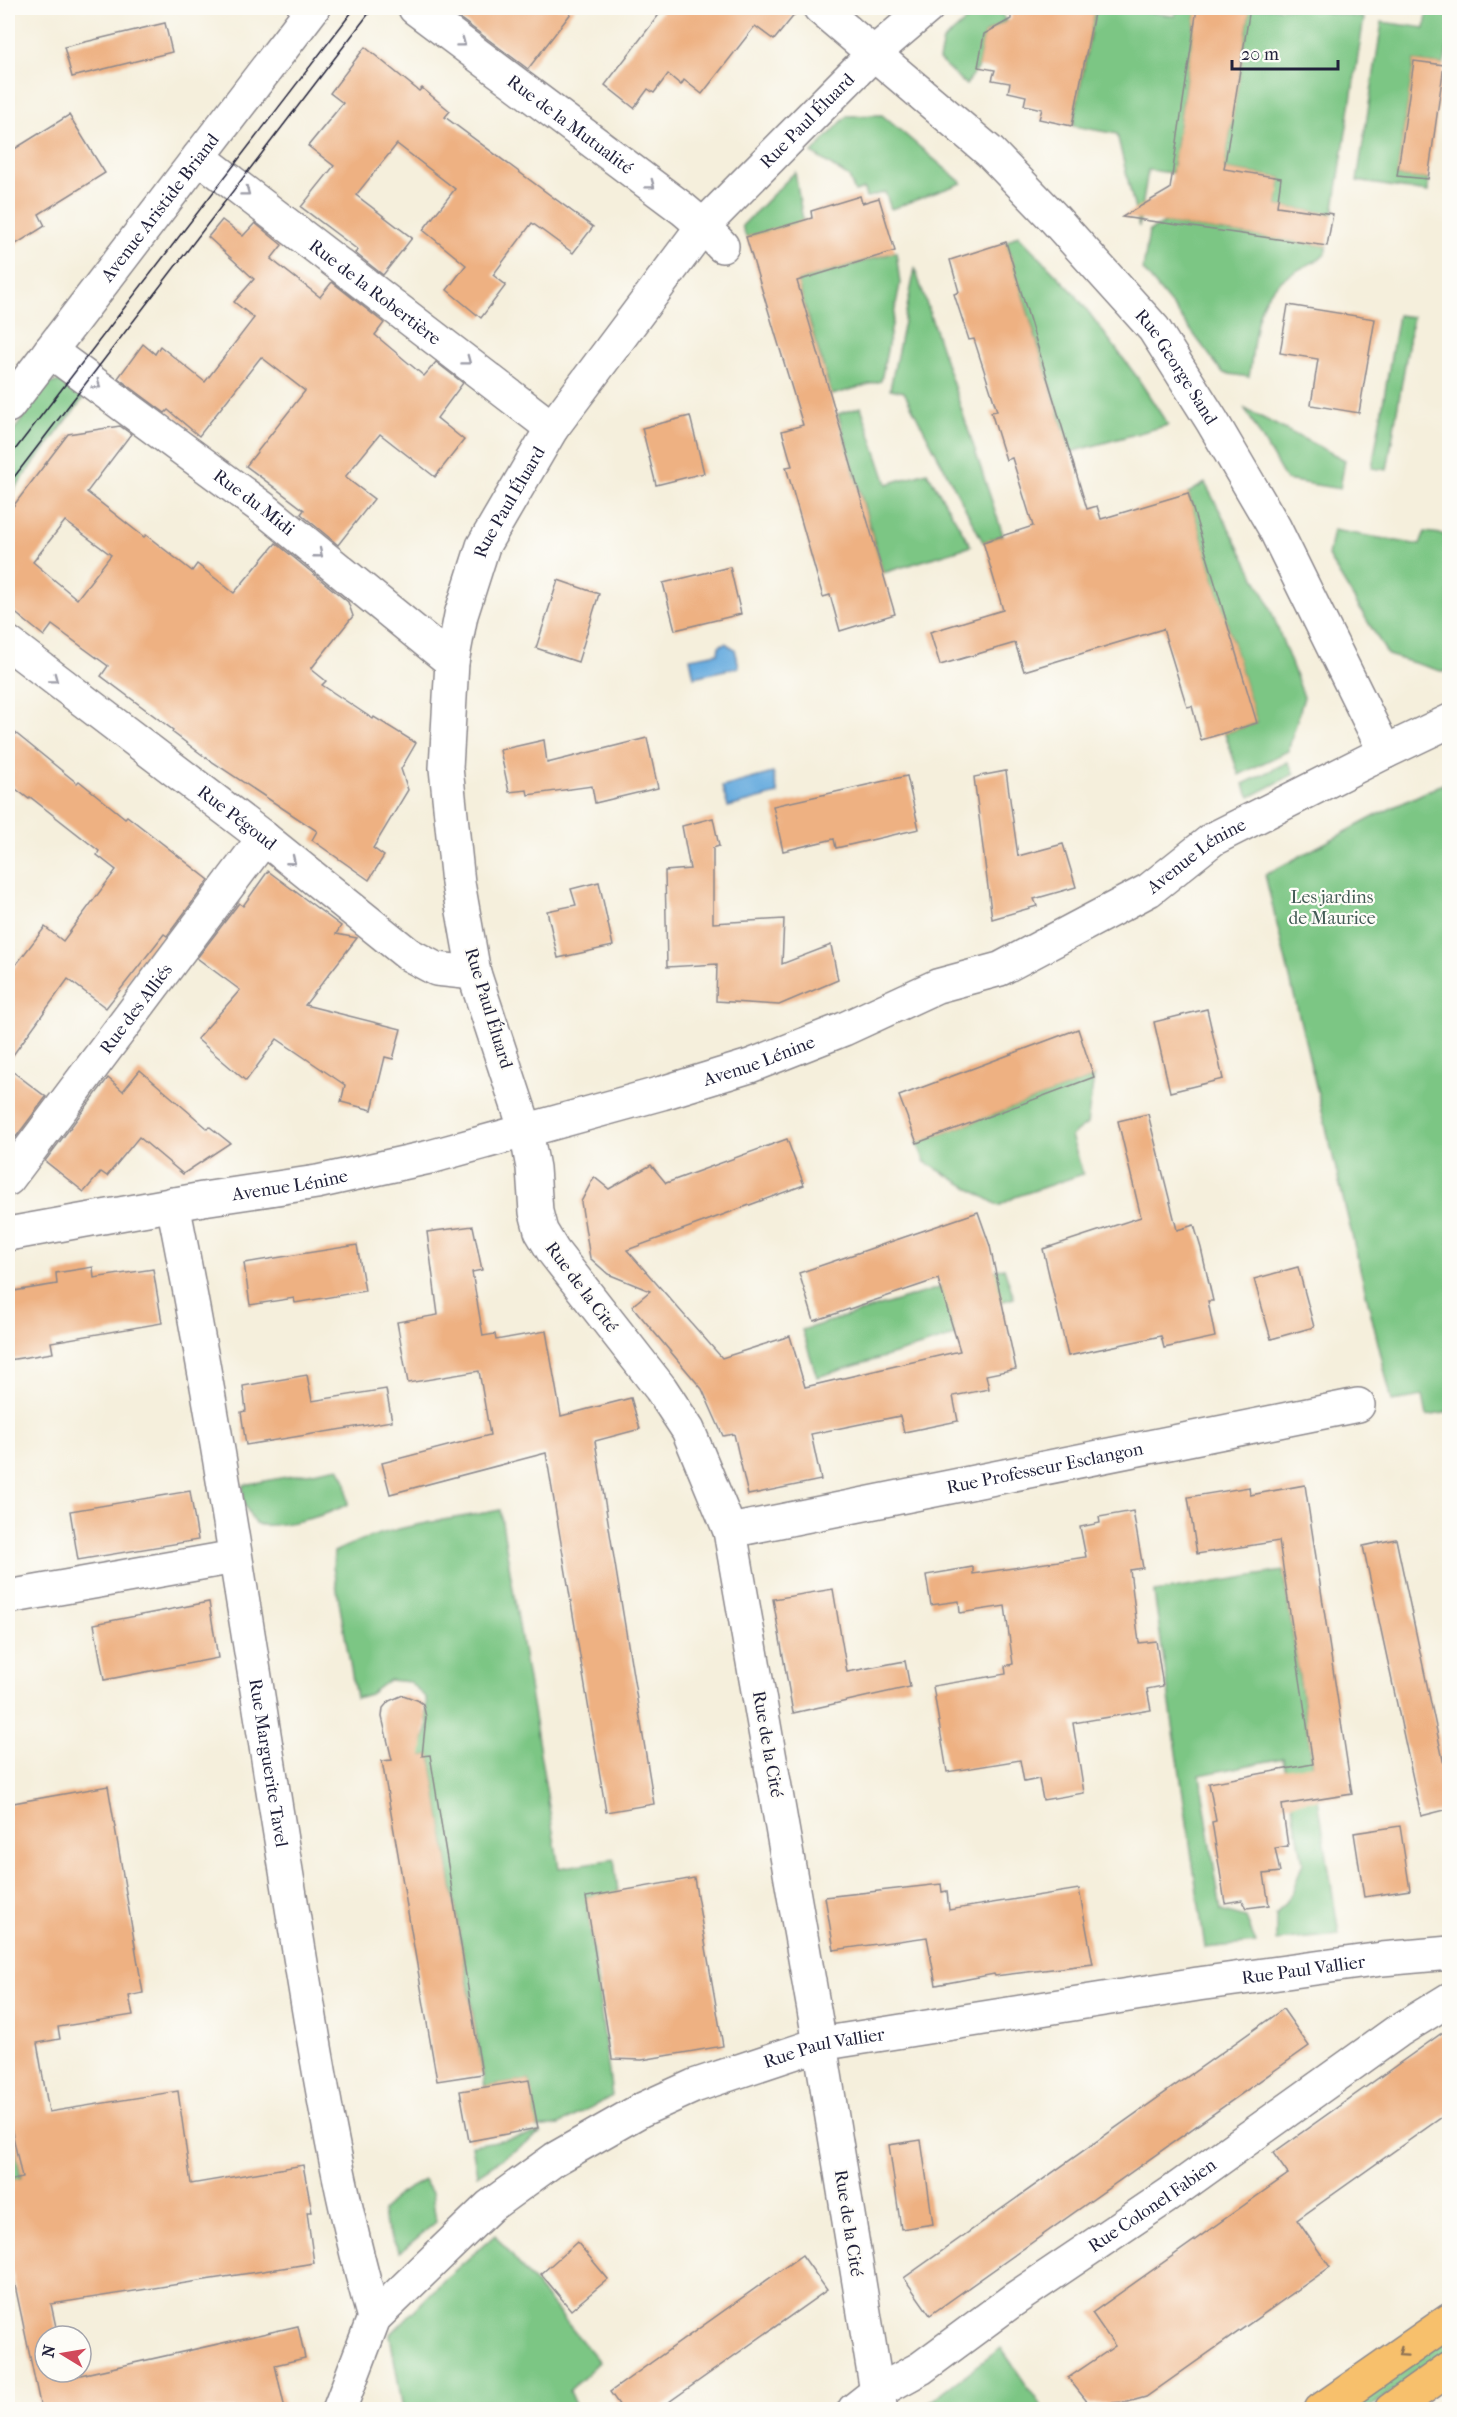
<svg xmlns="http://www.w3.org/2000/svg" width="1457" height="2417" viewBox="0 0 1457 2417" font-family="'IM FELL French Canon',serif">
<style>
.green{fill:#7cc684;stroke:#4f7460;stroke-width:1.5}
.water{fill:#6aaddf;stroke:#46688d;stroke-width:1.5}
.building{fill:#eeb182;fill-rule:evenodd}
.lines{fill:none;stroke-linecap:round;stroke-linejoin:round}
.minor-casing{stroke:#8c888c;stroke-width:36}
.major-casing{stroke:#8c888c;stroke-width:36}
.minor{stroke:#fff;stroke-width:33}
.major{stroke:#f7c06c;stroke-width:33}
.tram{stroke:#22223b;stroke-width:1.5}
.oneway{stroke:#9c9ca7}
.oneway2{stroke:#8c7154}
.labels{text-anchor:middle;stroke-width:4.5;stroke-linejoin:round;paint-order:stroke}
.street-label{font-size:18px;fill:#22223b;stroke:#fdfcf7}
.park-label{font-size:18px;fill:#425b55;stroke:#fdfcf7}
</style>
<rect width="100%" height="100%" fill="#fdfcf7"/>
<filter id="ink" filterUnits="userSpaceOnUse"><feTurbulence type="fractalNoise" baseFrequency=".0167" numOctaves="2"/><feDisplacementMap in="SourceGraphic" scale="12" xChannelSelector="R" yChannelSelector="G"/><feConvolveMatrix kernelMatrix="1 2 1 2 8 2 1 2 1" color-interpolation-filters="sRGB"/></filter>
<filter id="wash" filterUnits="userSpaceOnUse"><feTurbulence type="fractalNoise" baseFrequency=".008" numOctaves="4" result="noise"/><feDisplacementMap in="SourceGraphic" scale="24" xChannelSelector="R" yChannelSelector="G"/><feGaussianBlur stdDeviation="1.35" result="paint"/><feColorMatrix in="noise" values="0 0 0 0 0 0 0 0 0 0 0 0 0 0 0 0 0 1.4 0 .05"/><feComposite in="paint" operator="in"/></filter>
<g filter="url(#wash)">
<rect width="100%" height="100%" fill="#f5efdc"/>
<g class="green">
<path d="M981 8H998L1006 21 984 34 978 67 966 85 939 60 943 41Z"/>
<path d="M1095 8H1118L1175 16 1177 8H1197L1172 173 1148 170 1139 227 1117 134 1073 126Z"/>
<path d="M1250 8H1300L1364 18 1333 214 1277 206 1281 178 1224 169Z"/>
<path d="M1428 8H1449V41L1444 65 1414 61 1397 176 1428 179V192L1357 181 1382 22 1425 28Z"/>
<path d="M882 115 962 183 891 209 885 192 866 198 864 189 855 192 849 177 812 153 847 116Z"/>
<path d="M795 172 803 221 746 237 742 226Z"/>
<path d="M1165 223 1327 246 1325 254 1320 259C1301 268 1279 278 1267 296 1254 314 1253 355 1249 377L1223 373 1174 308 1143 270 1149 231Z"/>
<path d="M1018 235 1075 294 1137 377 1168 425 1071 452 1006 242Z"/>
<path d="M896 252 900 284 881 381 832 395 797 281Z"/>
<path d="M915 269 1003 535 983 542 904 392 890 389Z"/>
<path d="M1398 315 1413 317 1387 470 1372 468Z"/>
<path d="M59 381 83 399 8 497V439L46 385Z"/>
<path d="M861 407 887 484 927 472 971 546 883 573 838 414Z"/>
<path d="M1245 409 1345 460 1340 489 1286 480Z"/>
<path d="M1205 483 1267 600 1304 697 1288 751 1239 775 1225 733 1257 723 1188 493Z"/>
<path d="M1333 530 1420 545 1425 532 1449 535V670L1444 672 1388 655 1328 556Z"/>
<path d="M1288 762 1294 774 1250 797 1243 784Z"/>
<path d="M1449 781 1450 1412 1427 1416 1423 1396 1392 1401 1265 875 1379 814Z"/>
<path d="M1094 1077 1087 1124 1071 1136 1083 1174 1015 1197 999 1206 925 1162 917 1143Z"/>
<path d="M1004 1268 1014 1298 950 1317 955 1336 817 1377 802 1330Z"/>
<path d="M339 1467 346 1481 348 1504C326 1516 279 1529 255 1524L244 1504 243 1485Z"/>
<path d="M500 1510 559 1868 614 1859 618 1892 586 1897 612 2096 559 2125 538 2128 529 2080 485 2087 430 1755 420 1756 419 1752 428 1728 426 1698 410 1682 389 1680 370 1694 356 1698 333 1567 334 1552C384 1526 445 1521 500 1510Z"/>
<path d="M1283 1571 1339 1935 1276 1941V1915L1293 1891 1303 1862 1283 1758 1200 1775 1221 1911 1246 1918 1256 1943 1205 1948 1154 1592Z"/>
<path d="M8 2113 21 2178 8 2181Z"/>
<path d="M541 2133 477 2175 472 2145Z"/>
<path d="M424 2180 432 2193 436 2222 400 2252 385 2226 383 2211 397 2195Z"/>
<path d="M495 2235 599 2362 569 2391 577 2409H403L390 2335 445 2279Z"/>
<path d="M1449 2336V2351L1367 2409 1345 2410Z"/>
<path d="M1001 2348 1043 2409H920Z"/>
</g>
<g class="water">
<path d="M725 643 735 649 739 667 694 677 690 658 718 653 719 646Z"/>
<path d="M773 773 778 794 728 807 722 787Z"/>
</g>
<g id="blocks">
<g class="building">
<path d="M446 8H575L528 69Z"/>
<path d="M664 8H800L774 40 755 26 702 94 684 80 681 85 668 74 654 93 648 89 634 108 605 85Z"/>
<path d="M1011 8H1095L1072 126 1039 119 1042 109 1024 105 1026 96 1008 92 1010 83 992 80 995 70 978 67 984 34 1011 19Z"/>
<path d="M1197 8H1250L1224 169 1281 178 1277 206 1333 214 1327 246 1122 217 1170 189Z"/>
<path d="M165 23 172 52 72 77 64 47Z"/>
<path d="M365 47 419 91 422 88 450 111 445 117 593 227 573 253 532 223 493 275 506 285 481 318 447 290 466 265 423 230 455 189 397 144 356 195 412 238 383 275 355 253 358 250 301 207 334 166 308 146 343 103 330 93Z"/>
<path d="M1414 61 1444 65 1428 179 1397 176Z"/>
<path d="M69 115 105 173 39 214 45 226 8 249V153Z"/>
<path d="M860 196 862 203 879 198 895 251 797 281 895 614 840 631 830 595 823 597 786 467 792 466 782 431 803 425 746 237 812 218 811 211Z"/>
<path d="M222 220 243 236 255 223 282 245 271 259 320 297 332 282 384 323 375 335 424 376 436 362 463 383 437 418 464 440 435 477 380 434 345 477 374 499 338 545 301 514 304 510 246 466 305 391 261 357 199 436 168 410 165 413 118 378 143 344 155 354 160 346 205 382 254 318 234 302 254 279 208 237Z"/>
<path d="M1006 242 1087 509 1097 506 1101 519 1188 493 1257 723 1201 740 1192 706 1187 707 1163 629 1024 671 1015 643 940 665 930 632 1003 610 983 542 1033 526 1012 458 1006 460 991 412 997 411 974 339 969 340 954 294 959 292 950 260Z"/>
<path d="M1288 305 1375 319 1359 413 1311 405 1318 359 1280 353Z"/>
<path d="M690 416 704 473 656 485 642 428Z"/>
<path d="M120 426 131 434 87 492 144 537 146 535 192 571 197 564 234 593 276 543 348 602 353 616 311 669 326 681 322 685 373 719 374 717 416 743 401 769 408 790 373 848 384 856 369 880 312 840 317 831 205 757 172 732 173 730 101 676 108 666 52 625 44 636 8 607V513L68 434ZM65 521 111 555 77 599 33 562Z"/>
<path d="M730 567 741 614 675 630 663 583Z"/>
<path d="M558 580 599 594 578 662 536 648Z"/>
<path d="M8 727 77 783 79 781 125 818 127 816 209 880 167 936 164 934 106 1008 68 979 8 1062V975L45 927 63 941 116 870 97 855 99 851 30 797 29 799 8 783Z"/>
<path d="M647 738 658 788 595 803 592 786 528 795 527 790 509 792 500 750 544 740 547 763Z"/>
<path d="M1006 771 1018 856 1063 844 1076 887 1034 899 1037 906 992 919 974 777Z"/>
<path d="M907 776 919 829 836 848 834 839 783 851 773 806Z"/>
<path d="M713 818 719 846 713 848V923L784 919 782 964 831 945 838 980 779 1005 716 1001 717 964 667 967 665 871 690 869 682 826Z"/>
<path d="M268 871 341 926 336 934 357 938 305 1005 401 1029 393 1059 385 1057 372 1110 341 1102 345 1085 277 1039 246 1081 197 1039 240 990 197 958 239 903 243 906Z"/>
<path d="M599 882 613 946 558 958 547 911 576 905 571 889Z"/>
<path d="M1207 1009 1223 1079 1170 1092 1154 1022Z"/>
<path d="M1078 1029 1094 1077 917 1143 899 1096Z"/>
<path d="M8 1068 46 1097 16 1137 8 1129Z"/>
<path d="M140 1070 207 1128 210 1127 230 1143 183 1174 139 1137 107 1176 101 1172 84 1192 45 1161 108 1078 123 1091Z"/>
<path d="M1148 1114 1177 1230 1194 1225 1201 1248 1213 1301H1208L1215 1337 1164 1348 1161 1336 1068 1356 1043 1249 1141 1217 1118 1121Z"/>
<path d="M787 1139 804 1185 627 1250 722 1358 790 1336 805 1387 960 1351 938 1279 814 1321 799 1273 978 1212 990 1246 1016 1369 986 1375 989 1389 953 1396 958 1421 904 1432 900 1416 811 1434 821 1480 748 1495 734 1434 723 1436 702 1389 632 1306 650 1291 608 1274 590 1258 581 1202 594 1177 609 1189 651 1165 666 1183Z"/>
<path d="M473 1226 482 1270 472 1272 483 1336 495 1334 496 1340 546 1331 561 1416 631 1398 640 1429 595 1441 654 1804 606 1812 546 1453 390 1494 382 1463 490 1435 479 1371 408 1383 397 1322 438 1315 427 1232Z"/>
<path d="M357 1245 365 1291 295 1303 294 1298 250 1305 244 1263Z"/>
<path d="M93 1267 94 1278 153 1269 162 1323 51 1342 53 1353 8 1360V1292L57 1284 56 1273Z"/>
<path d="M1298 1267 1314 1327 1271 1339 1254 1279Z"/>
<path d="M307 1375 312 1401 386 1389 392 1421 246 1445 241 1412 246 1411 243 1386Z"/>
<path d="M1305 1485 1352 1794 1282 1805 1288 1846 1275 1848 1280 1872 1264 1874 1269 1905 1247 1908 1242 1900 1225 1903 1212 1822 1216 1821 1209 1783 1313 1764 1279 1541 1197 1554 1188 1497 1249 1487 1250 1495Z"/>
<path d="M190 1491 198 1540 78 1560 70 1511Z"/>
<path d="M1133 1511 1143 1568 1130 1570 1139 1643 1156 1641 1163 1686 1147 1689 1151 1710 1073 1723 1084 1793 1043 1800 1039 1779 1024 1782 1020 1760 947 1772 933 1686 1006 1674 1005 1666 1013 1664 1005 1606 960 1613 959 1601 931 1605 926 1575 973 1567V1574L1086 1557 1080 1527 1100 1523 1099 1517Z"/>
<path d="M1396 1539 1449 1788V1809L1421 1816 1363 1546Z"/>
<path d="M833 1589 847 1672 905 1661 910 1687 793 1713 773 1599Z"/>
<path d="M209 1602 218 1658 104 1680 94 1624Z"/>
<path d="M403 1695 417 1700 423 1704 426 1717 422 1756 430 1755 482 2074 437 2081 382 1761 392 1760 382 1717 383 1708 389 1701Z"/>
<path d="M108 1786 143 1993 129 1996 133 2015 58 2027 60 2039 37 2043 49 2112 178 2091 191 2184 303 2165 312 2212H307L314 2263 51 2304 58 2336H45V2372H66L67 2378 298 2326 305 2358 275 2365 285 2409H41L8 2252V2181L22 2178 8 2113V1804Z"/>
<path d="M1400 1826 1410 1890 1364 1897 1354 1833Z"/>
<path d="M694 1878 723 2046 642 2060 612 2059 586 1897Z"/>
<path d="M941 1884 942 1892 947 1891 949 1910 1079 1889 1093 1964 995 1976 994 1974 936 1985 927 1937 834 1950 825 1897Z"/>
<path d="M1283 2009 1309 2046 930 2315 904 2278Z"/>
<path d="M1449 2028V2112L1297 2220 1330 2267 1146 2397 1128 2402 1089 2404 1068 2378 1115 2346 1092 2313 1288 2174 1273 2153Z"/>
<path d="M529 2080 538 2128 469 2141 460 2091Z"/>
<path d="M921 2140 933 2224 901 2229 889 2145Z"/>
<path d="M577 2242 608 2279 571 2310 541 2274Z"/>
<path d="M802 2255 827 2290 659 2409H622L610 2392Z"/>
</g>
</g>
</g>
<g filter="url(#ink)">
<use href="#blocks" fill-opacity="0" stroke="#8c888c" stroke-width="1.5"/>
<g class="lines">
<defs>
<g id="minor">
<path id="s1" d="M415 8 683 209 703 226 722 246"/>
<path id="s2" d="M820 8 990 152 1052 216 1154 329 1212 421 1274 527 1385 752"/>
<path id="s3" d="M199 157 552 428"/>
<path id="s4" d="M50 351 268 512 452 662"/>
<path id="s5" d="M8 406 313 8"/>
<path id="s6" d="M8 643 264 838 408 954 436 969 474 973"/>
<path id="s7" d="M8 1179 264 838"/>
<path id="s8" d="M173 1204C218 1430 251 1657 288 1883 312 2029 333 2176 374 2318"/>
<path id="s9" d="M8 1234 203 1199 317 1182 430 1157 662 1093 750 1066 844 1029 937 986 1000 969 1149 890 1213 839 1385 752 1450 721"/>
<path id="s10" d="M730 1531 1358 1405"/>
<path d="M8 1597 235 1557"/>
<path id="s11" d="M339 2410 374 2318 490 2206 555 2159 641 2110 694 2086 820 2044 1198 1984 1382 1959 1450 1953"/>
<path id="s12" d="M854 2410 877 2392 921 2368 1013 2300 1173 2192 1398 2031 1450 1999"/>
<path id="s13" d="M881 2410 877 2392 820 2044 730 1531 688 1430 661 1389 553 1251 541 1231 536 1212 533 1168 526 1131 474 973 458 883 446 768 452 662 461 615 483 546 552 428 703 226 874 53 927 8"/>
</g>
<g id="major">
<path d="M1321 2410 1450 2320"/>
<path d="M1391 2410 1450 2368"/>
</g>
</defs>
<use href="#minor" class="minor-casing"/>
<use href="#major" class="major-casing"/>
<use href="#minor" class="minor"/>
<use href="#major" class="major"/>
<g class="tram">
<path d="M8 459 355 8"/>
<path d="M8 485 373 8"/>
</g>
</g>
<defs><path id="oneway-chevron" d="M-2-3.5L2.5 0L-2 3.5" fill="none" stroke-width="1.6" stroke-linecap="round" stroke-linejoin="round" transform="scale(1.5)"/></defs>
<g class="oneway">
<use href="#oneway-chevron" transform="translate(462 43) rotate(37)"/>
<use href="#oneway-chevron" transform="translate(651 185) rotate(37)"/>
<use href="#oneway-chevron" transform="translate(246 192) rotate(37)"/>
<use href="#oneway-chevron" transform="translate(467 361) rotate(37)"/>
<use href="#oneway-chevron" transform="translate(97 385) rotate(37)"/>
<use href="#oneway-chevron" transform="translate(319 554) rotate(39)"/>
<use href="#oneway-chevron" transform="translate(54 679) rotate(37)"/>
<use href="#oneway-chevron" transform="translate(292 861) rotate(39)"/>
</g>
<use class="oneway2" href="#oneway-chevron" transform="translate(1402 2353) rotate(145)"/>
</g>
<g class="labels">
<g class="street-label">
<text dy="6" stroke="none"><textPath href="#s13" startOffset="2487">Rue Paul Éluard</textPath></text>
<text dy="6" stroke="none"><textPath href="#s1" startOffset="194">Rue de la Mutualité</textPath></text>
<text dy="6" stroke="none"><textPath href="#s5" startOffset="250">Avenue Aristide Briand</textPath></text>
<text dy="6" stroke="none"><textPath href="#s3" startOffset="222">Rue de la Robertière</textPath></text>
<text dy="6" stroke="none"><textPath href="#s2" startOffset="508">Rue George Sand</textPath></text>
<text dy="6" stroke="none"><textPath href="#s4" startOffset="254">Rue du Midi</textPath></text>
<text dy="6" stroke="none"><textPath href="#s13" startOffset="2001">Rue Paul Éluard</textPath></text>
<text dy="6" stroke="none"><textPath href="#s6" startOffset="288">Rue Pégoud</textPath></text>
<text dy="6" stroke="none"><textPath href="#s9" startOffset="1258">Avenue Lénine</textPath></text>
<text dy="6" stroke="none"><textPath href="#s7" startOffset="213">Rue des Alliés</textPath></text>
<text transform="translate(489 1008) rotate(73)" y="6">Rue Paul Éluard</text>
<text dy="6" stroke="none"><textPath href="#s9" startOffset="772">Avenue Lénine</textPath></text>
<text dy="6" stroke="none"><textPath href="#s9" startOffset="286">Avenue Lénine</textPath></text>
<text transform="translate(582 1287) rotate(53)" y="6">Rue de la Cité</text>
<text dy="6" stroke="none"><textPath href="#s10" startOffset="321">Rue Professeur Esclangon</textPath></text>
<text transform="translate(768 1744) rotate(80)" y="6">Rue de la Cité</text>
<text dy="6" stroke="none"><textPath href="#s8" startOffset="567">Rue Marguerite Tavel</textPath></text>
<text dy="6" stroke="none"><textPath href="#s11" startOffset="1119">Rue Paul Vallier</textPath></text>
<text dy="6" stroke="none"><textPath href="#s11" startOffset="633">Rue Paul Vallier</textPath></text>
<text dy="6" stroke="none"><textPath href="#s12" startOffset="362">Rue Colonel Fabien</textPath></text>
<text transform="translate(849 2223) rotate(81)" y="6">Rue de la Cité</text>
</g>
<g class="park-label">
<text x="1332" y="903">Les jardins<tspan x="1332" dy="21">de Maurice</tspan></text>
</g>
</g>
<rect width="1457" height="2417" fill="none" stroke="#fdfcf7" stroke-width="30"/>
<g transform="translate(63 2354) rotate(281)"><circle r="28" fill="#fdfcf7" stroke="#a5a5ac" stroke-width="1.5"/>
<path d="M0-4.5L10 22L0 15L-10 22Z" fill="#d1495b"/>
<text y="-9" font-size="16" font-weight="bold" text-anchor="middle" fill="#22223b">N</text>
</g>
<path d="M1232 60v9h106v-9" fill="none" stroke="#22223b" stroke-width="3"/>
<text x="1241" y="60" font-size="18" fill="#22223b" stroke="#fdfcf7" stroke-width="4.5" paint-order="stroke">20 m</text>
</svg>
